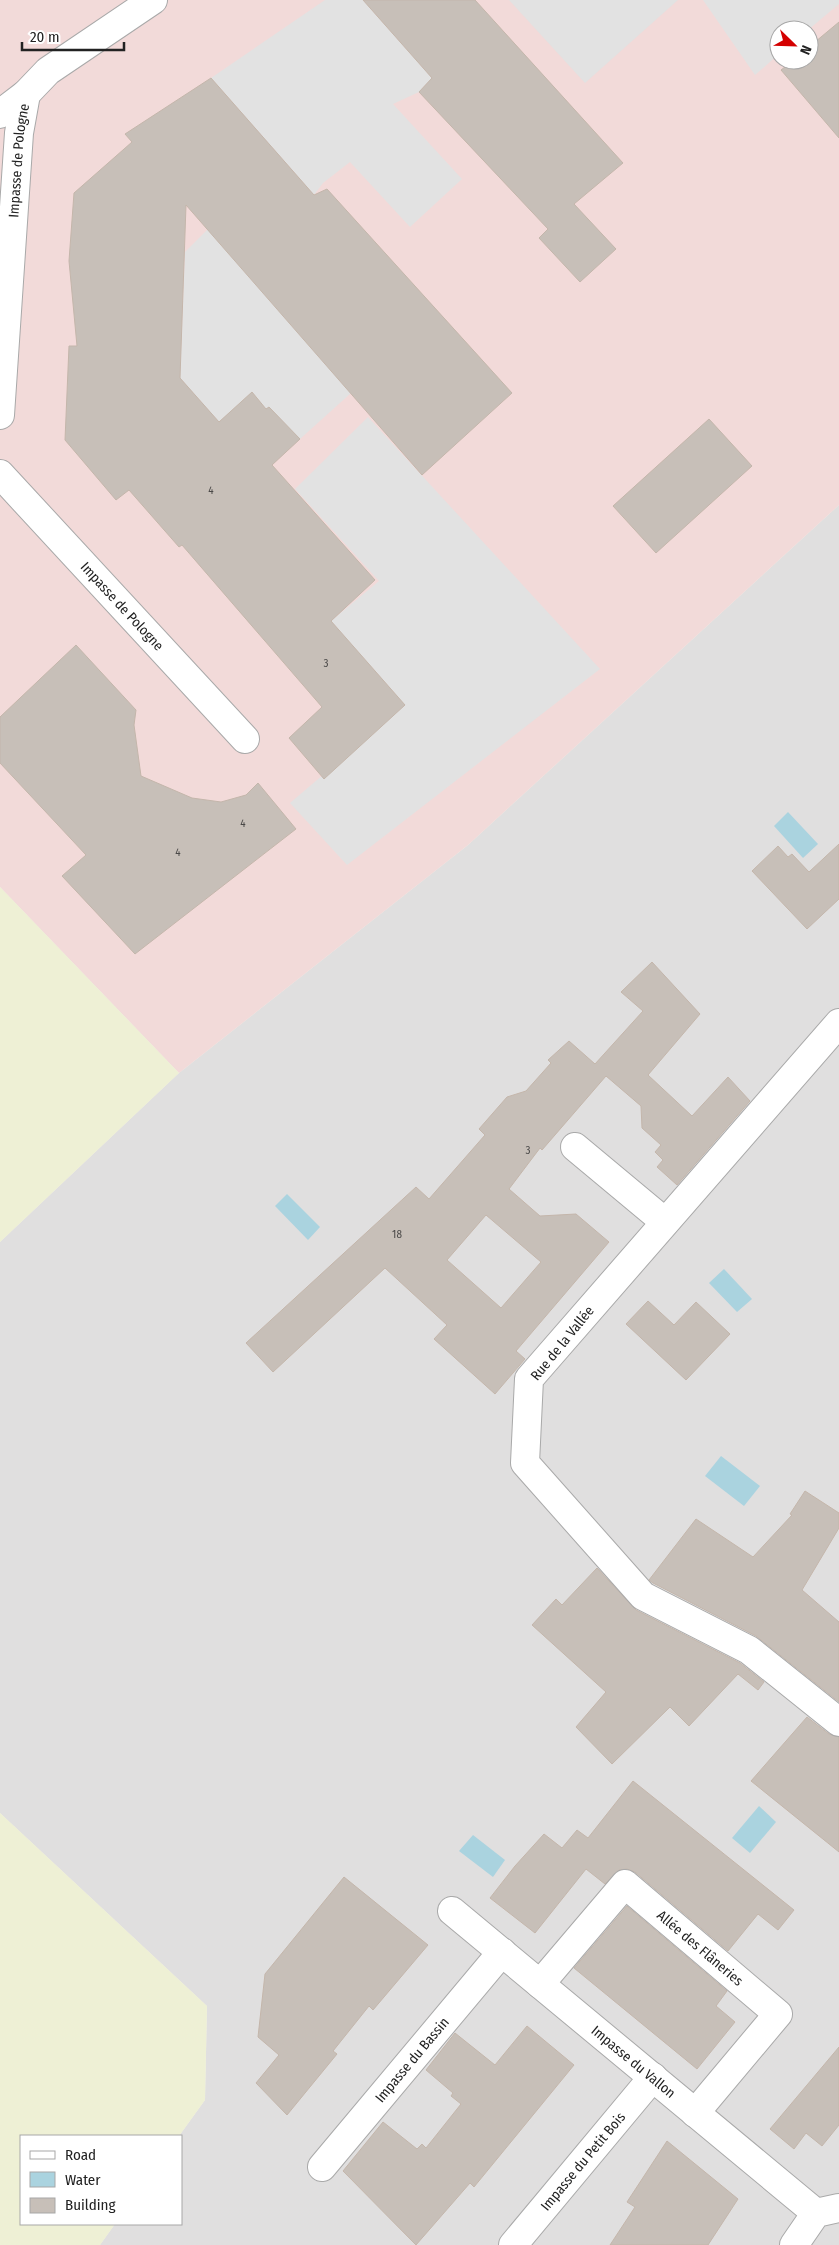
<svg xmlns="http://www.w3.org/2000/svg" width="839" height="2245" viewBox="0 0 839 2245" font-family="'Fira Sans Condensed',sans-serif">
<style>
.residential{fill:#e0dfdf}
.commercial{fill:#f2dad9;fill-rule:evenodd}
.farmland{fill:#eef0d5}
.parking{fill:#e2e2e2}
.water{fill:#aad3df}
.building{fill:#c7bfb8;stroke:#c4b6ab;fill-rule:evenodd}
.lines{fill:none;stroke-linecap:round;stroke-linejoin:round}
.minor-casing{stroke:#a9a9a9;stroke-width:30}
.minor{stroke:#fff;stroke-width:28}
.labels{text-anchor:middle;stroke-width:4.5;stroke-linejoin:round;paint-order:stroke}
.number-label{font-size:11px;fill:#4b4948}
.street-label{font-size:14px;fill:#222;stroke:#fff}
</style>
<rect width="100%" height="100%" fill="#f2efe9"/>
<path class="residential" d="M839 505V2245H100L115 2224H181V2136H179L205 2100 207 2006 0 1813V1242L179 1073 468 845Z"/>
<path class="commercial" d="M0 0H839V505L468 845 179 1073 0 887ZM779 30H809V60H779Z"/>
<g class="farmland">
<path d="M0 887 179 1073 0 1242Z"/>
<path d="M0 1813 207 2006 205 2100 179 2136H21V2224H115L100 2245H0Z"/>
</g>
<g class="parking">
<path d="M325 0H363L432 78 419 92 393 104 462 179 410 227 350 162 323 183 314 195 211 78Z"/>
<path d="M509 0H678L585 83Z"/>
<path d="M703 0H839V4L808 30H779V54L755 75Z"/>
<path d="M208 229 351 393 300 439 266 409 252 393 219 422 180 378 185 252Z"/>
<path d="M368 417 600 669 347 865 290 803 405 705 331 621 379 581 295 489Z"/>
</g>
<g class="water">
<path d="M788 812 818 844 803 858 774 826Z"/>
<path d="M287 1194 320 1227 308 1240 275 1206Z"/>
<path d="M724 1269 752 1299 737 1312 709 1283Z"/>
<path d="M721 1456 760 1486 744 1506 705 1476Z"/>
<path d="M759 1806 776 1822 750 1853 732 1838Z"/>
<path d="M473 1835 505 1860 493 1877 459 1851Z"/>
</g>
<g class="building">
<path d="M363 0H475L623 163 574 204 616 249 580 282 539 238 548 229 419 92 432 78Z"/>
<path d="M839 22V138L781 70 794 60H809V47Z"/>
<path d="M211 78 314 195 327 189 512 393 422 475 186 205 180 378 219 422 252 392 266 409 269 407 300 439 272 465 375 580 331 621 405 705 324 779 289 738 322 707 182 545 179 547 129 490 116 500 65 440 69 346H77L69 261 74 193 132 142 125 134Z"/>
<path d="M709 419 752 466 656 553 613 506Z"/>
<path d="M76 645 136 710 134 725 141 776 192 798 221 802 246 795 258 783 296 829 135 954 62 876 86 855 0 763V717Z"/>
<path d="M839 844V899L807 929 752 871 778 846 788 857 792 854 809 872Z"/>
<path d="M652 962 700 1014 648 1075 692 1116 728 1077 750 1101 677 1185 657 1167 663 1160 655 1152 661 1145 642 1128 641 1106 606 1076 542 1150 540 1148 509 1189 540 1216 576 1214 609 1242 516 1351 525 1359 495 1394 434 1339 447 1325 385 1268 273 1372 246 1343 416 1187 429 1199 485 1135 479 1129 507 1097 526 1091 551 1063 548 1060 569 1041 595 1064 643 1011 621 992ZM486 1215 541 1262 501 1308 447 1260Z"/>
<path d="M648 1301 674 1325 696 1302 730 1334 686 1380 626 1324Z"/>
<path d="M805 1491 839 1513V1528L802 1590 839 1622V1702L756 1636 653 1583 649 1580 696 1519 753 1557 792 1515 790 1514Z"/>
<path d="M597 1568 636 1610 740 1663 764 1682 758 1690 738 1674 689 1726 670 1707 612 1764 576 1727 606 1692 532 1625 556 1599 562 1605Z"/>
<path d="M807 1717 829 1734 839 1737V1852L751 1781Z"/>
<path d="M633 1781 794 1910 778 1930 758 1914 728 1951 635 1872 627 1869 619 1870 605 1884 586 1869 535 1933 490 1898 515 1866 544 1834 562 1848 577 1830 588 1838Z"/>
<path d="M344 1877 428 1945 373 2010 369 2006 333 2051 337 2054 287 2115 256 2083 279 2055 258 2037 265 1974Z"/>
<path d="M627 1906 727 1991 716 2006 735 2022 697 2069 574 1968Z"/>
<path d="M527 2026 574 2065 474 2187 470 2183 416 2245 343 2171 383 2122 417 2149 422 2144 426 2148 461 2104 451 2096 453 2093 426 2070 455 2033 495 2065Z"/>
<path d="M839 2047V2125L822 2146 806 2133 794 2149 770 2129Z"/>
<path d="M667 2141 738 2199 708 2245H610L635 2207 627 2202Z"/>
</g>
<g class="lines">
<defs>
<g id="minor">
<path d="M0 114 26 94 48 71 153 0"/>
<path id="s1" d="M0 415 19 133 26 94"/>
<path id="s2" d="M0 474 245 739"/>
<path d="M839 1023 529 1379 525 1463 643 1596 749 1650 839 1722"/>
<path d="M575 1147 665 1222"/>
<path id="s3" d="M452 1911 816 2213"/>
<path id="s4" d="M540 1984 625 1884 778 2014 695 2113"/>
<path id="s5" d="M322 2167 502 1952"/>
<path id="s6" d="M513 2245 653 2077"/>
<path d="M794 2245 816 2213 839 2208"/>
</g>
</defs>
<use href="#minor" class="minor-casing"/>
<use href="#minor" class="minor"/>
</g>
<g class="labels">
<g class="number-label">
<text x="211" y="494">4</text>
<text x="326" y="667">3</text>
<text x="243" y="827">4</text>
<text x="178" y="856">4</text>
<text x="528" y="1154">3</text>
<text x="397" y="1238">18</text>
</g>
<g class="street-label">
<text dy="5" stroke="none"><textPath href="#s1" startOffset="255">Impasse de Pologne</textPath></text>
<text dy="5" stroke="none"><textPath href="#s2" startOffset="180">Impasse de Pologne</textPath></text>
<text transform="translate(562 1343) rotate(-51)" y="5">Rue de la Vallée</text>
<text dy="5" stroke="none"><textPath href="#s4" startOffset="230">Allée des Flâneries</textPath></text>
<text dy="5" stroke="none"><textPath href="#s5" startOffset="140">Impasse du Bassin</textPath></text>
<text dy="5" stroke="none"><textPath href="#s3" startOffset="236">Impasse du Vallon</textPath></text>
<text dy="5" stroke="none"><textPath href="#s6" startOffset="109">Impasse du Petit Bois</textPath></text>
</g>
</g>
<rect x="20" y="2135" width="162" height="90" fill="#ffffff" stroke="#a7a7a7"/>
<rect x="30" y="2151" width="25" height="8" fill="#ffffff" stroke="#a7a7a7"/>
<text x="65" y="2160" font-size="15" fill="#222222">Road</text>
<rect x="30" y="2172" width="25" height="15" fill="#aad3df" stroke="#a7a7a7"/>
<text x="65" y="2185" font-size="15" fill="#222222">Water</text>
<rect x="30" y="2198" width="25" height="15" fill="#c7bfb8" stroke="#a7a7a7"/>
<text x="65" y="2210" font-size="15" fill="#222222">Building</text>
<g transform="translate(794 45) rotate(113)"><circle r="24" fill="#ffffff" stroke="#a7a7a7"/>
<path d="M0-4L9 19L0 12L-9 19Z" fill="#d40000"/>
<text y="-8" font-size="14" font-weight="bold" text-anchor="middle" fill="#222222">N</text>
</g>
<path d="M22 42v8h102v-8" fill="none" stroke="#222222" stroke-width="2.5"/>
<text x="30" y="42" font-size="15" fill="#222222" stroke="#ffffff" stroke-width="4" paint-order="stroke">20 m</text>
</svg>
